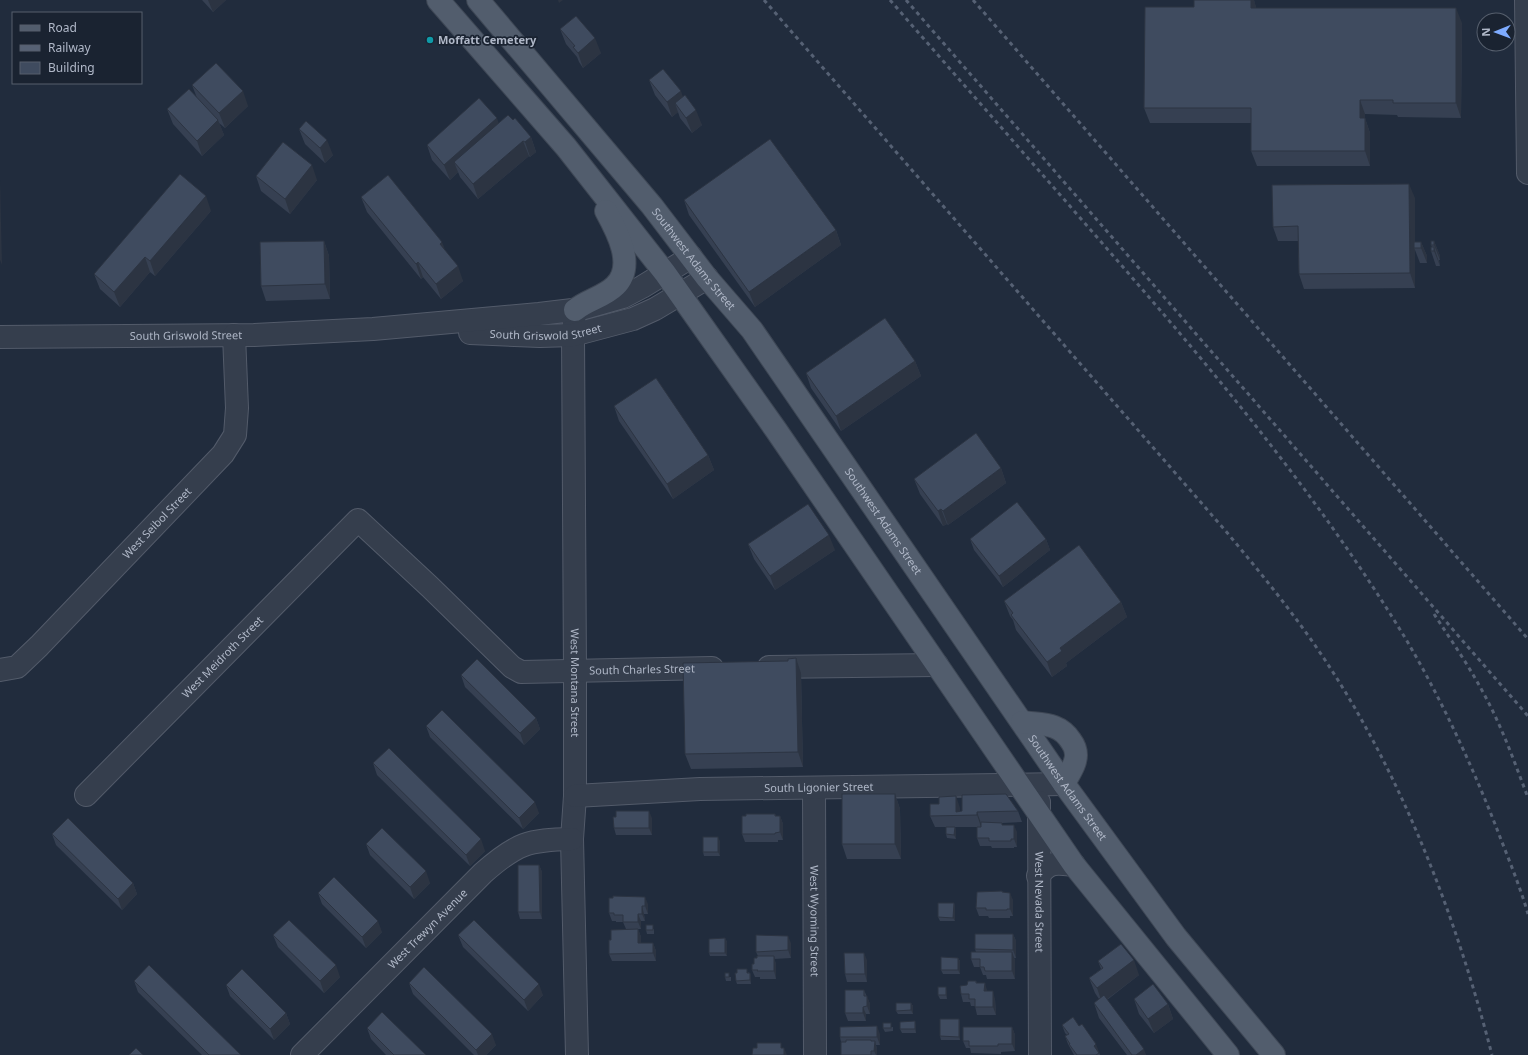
<svg xmlns="http://www.w3.org/2000/svg" width="1528" height="1055" viewBox="0 0 1528 1055" font-family="'Noto Sans',sans-serif">
<style>
.lines{fill:none;stroke-linecap:round;stroke-linejoin:round}
.minor-casing{stroke:#535b6a;stroke-width:24}
.major-casing{stroke:#3e4755;stroke-width:24}
.minor{stroke:#353e4d;stroke-width:22}
.major{stroke:#525d6d;stroke-width:22}
.rail{stroke:#566174;stroke-width:3;stroke-dasharray:4 4;stroke-linecap:butt}
.wall{fill:#364052}
.shaded-wall{fill:#2c3442}
.building{fill:#3f4b5f;stroke:#2c3442}
.culture-dot{fill:#0f9aa8;stroke:#1a2331;stroke-width:1.5}
.labels{text-anchor:middle;stroke-width:3.5;stroke-linejoin:round;paint-order:stroke}
.poi-label{font-size:11px;font-weight:bold;fill:#b0b8c8;stroke:#1a2331;text-anchor:start}
.street-label{font-size:11px;fill:#b0b8c8;stroke:#1a2331}
</style>
<rect width="100%" height="100%" fill="#212c3d"/>
<g class="lines">
<defs>
<g id="minor">
<path d="M1526 0 1528 173"/>
<path id="s1" d="M575 310 573 335 575 672V796L572 839 577 1055"/>
<path id="s2" d="M470 333 540 336 573 335 633 319 655 309 707 278"/>
<path id="s3" d="M0 337 254 335 373 329 539 314 581 309 623 297 642 287 691 257"/>
<path d="M769 667 937 665"/>
<path id="s4" d="M0 670 17 667 39 646 223 454 235 435 237 408 234 335"/>
<path id="s5" d="M814 788 815 1055"/>
<path id="s6" d="M86 795 358 520 430 587 512 667 521 672 712 668"/>
<path id="s7" d="M575 796 700 789 1064 784"/>
<path id="s8" d="M1039 802 1040 1055"/>
<path d="M1038 876C1050 861 1056 863 1074 865"/>
<path id="s9" d="M302 1055 483 873C517 843 528 840 572 839"/>
</g>
<g id="major">
<path d="M438 0 566 147 665 273 776 430 1074 865 1228 1055"/>
<path id="s10" d="M478 0 652 206 707 278 752 330 1064 784 1176 937 1274 1055"/>
<path d="M575 310C587 300 604 297 615 286 636 266 617 231 606 211"/>
<path d="M1022 722C1042 725 1059 722 1071 741 1074 745 1076 750 1076 755 1076 765 1068 775 1064 784"/>
</g>
</defs>
<use href="#minor" class="minor-casing"/>
<use href="#major" class="major-casing"/>
<use href="#minor" class="minor"/>
<use href="#major" class="major"/>
<g class="rail">
<path d="M764 0 1224 529C1260 572 1296 616 1327 663 1404 780 1457 920 1492 1055"/>
<path d="M890 0C963 84 1036 167 1109 251 1217 375 1321 499 1407 641 1441 699 1470 761 1495 824 1506 853 1519 883 1528 914"/>
<path d="M906 0 1528 716"/>
<path d="M973 0 1528 639"/>
<path d="M1434 614C1451 640 1469 666 1484 694 1502 727 1515 763 1528 798"/>
</g>
</g>
<g class="wall">
<path d="M202 0H226L213 12Z"/>
<path d="M1194 0H1254L1256 8 1462 23 1461 118 1398 117 1397 115 1365 114V118L1370 133V166H1257L1251 151V123H1150L1144 108 1194 7Z"/>
<path d="M560 29 601 53 583 68 579 62 577 57 566 44Z"/>
<path d="M649 80 683 97 702 125 692 133 680 118 678 112 672 117 655 95Z"/>
<path d="M192 85 248 106 225 128 219 123 224 135 202 156 173 124 167 109 197 98Z"/>
<path d="M513 120 531 137 536 152 530 157 529 156 478 199 460 177 458 172 450 180 432 160 427 145 499 123Z"/>
<path d="M299 129 333 155 325 163 305 144Z"/>
<path d="M256 176 317 180 290 214 261 191Z"/>
<path d="M361 197 445 250 463 281 441 299 423 277 421 279 367 212Z"/>
<path d="M1415 198V242H1421L1427 256V263H1420L1415 250V288L1304 289 1299 274 1298 241H1278L1273 227Z"/>
<path d="M684 200 836 230 841 245 755 307 689 215Z"/>
<path d="M211 211 155 276 150 272 120 307 100 289 94 274Z"/>
<path d="M324 241 329 256 330 299 266 301 261 286Z"/>
<path d="M1434 241 1440 256V260H1439L1440 266H1436L1431 251 1432 247 1431 245Z"/>
<path d="M915 361 921 376 841 431 811 388 806 373Z"/>
<path d="M614 406 708 455 714 470 673 499 619 421Z"/>
<path d="M1001 468 1006 483 948 525 947 524 943 526 920 494 914 479Z"/>
<path d="M970 539H1046L1050 550 1003 587 974 550Z"/>
<path d="M748 544 835 550 775 590 754 559Z"/>
<path d="M1004 601 1121 602 1127 617 1066 663 1067 666 1052 677 1016 630 1013 620 1010 616Z"/>
<path d="M796 658 801 673 803 767 691 769 685 754 788 661Z"/>
<path d="M461 675 536 718 540 729 524 745 465 687Z"/>
<path d="M426 726 539 813 523 829 430 737Z"/>
<path d="M373 763 485 851 470 866 377 775Z"/>
<path d="M895 794 900 809 901 859H847L842 844Z"/>
<path d="M960 808V811H1018L1022 822 1002 823V825L1017 832V847H1014V848H992L991 846H980L977 838V827H952H955L956 831V839L947 838 946 834V827H935L930 816Z"/>
<path d="M775 814 776 816H780L783 824V840H778V842H745L742 834Z"/>
<path d="M652 818V835H616L614 828Z"/>
<path d="M52 834 133 883 137 894 122 910 56 845Z"/>
<path d="M720 841V856H704L703 852Z"/>
<path d="M366 844 430 883 414 899 370 855Z"/>
<path d="M539 865 542 872V919H520L518 912Z"/>
<path d="M1002 891 1003 892 1013 900V916H1010V918H989L988 916H979L976 908Z"/>
<path d="M318 893 382 932 366 948 322 904Z"/>
<path d="M954 903 955 907V921H940L938 917Z"/>
<path d="M648 904V914H644L645 921H641V929H638L641 937V943H653L656 951V961H612L609 954 611 940 626 929 623 922H616V921H612L609 913Z"/>
<path d="M654 929V934H647L646 930Z"/>
<path d="M1013 934 1016 941V958H1014L1015 960V979H987L986 975H983L980 967H974L971 959 976 952 975 949Z"/>
<path d="M273 935 340 977 324 993 278 947Z"/>
<path d="M458 935 543 995 528 1011 463 947Z"/>
<path d="M725 938 727 942V956H710L709 953Z"/>
<path d="M791 943V958L774 959 776 964V979H760V977H755L752 970 758 956 756 952Z"/>
<path d="M958 958 960 961V974H943L941 970Z"/>
<path d="M867 960V982H847L845 974Z"/>
<path d="M1098 961 1139 975 1107 1000 1146 1055H1127L1099 1018 1094 1003 1099 999 1095 993 1089 978 1101 969Z"/>
<path d="M749 972V973H750L751 977V984H737L736 981Z"/>
<path d="M725 977H731V981H726Z"/>
<path d="M134 981 241 1055H202L138 992Z"/>
<path d="M976 981 977 983 987 990V991L995 999 996 1015H977L975 1006H971L970 1002H963L961 994 967 985Z"/>
<path d="M409 983 496 1045 486 1055H474L413 994Z"/>
<path d="M226 985 286 1013 290 1024 274 1040 230 996Z"/>
<path d="M864 990 870 1004V1014H866V1021H848L845 1013Z"/>
<path d="M947 991V999H940L938 995Z"/>
<path d="M1134 999 1168 1004 1173 1019 1154 1033 1139 1014Z"/>
<path d="M911 1003 913 1006V1014H898L896 1011Z"/>
<path d="M959 1019 960 1023V1040H941L940 1036Z"/>
<path d="M916 1025V1033H902L900 1029Z"/>
<path d="M1062 1025 1099 1052 1100 1055H1074L1068 1044 1065 1036 1067 1035 1065 1033Z"/>
<path d="M893 1027V1031L885 1032 883 1028Z"/>
<path d="M1012 1027 1015 1035V1051L1001 1052V1054L971 1053 970 1048H966L963 1041Z"/>
<path d="M367 1028 426 1055H386L371 1039Z"/>
<path d="M880 1034V1045H876L877 1049V1055H841V1042L840 1037Z"/>
</g>
<g class="shaded-wall">
<path d="M208 0H226L213 12Z"/>
<path d="M558 0H563L559 3Z"/>
<path d="M1251 0H1254L1256 7V23L1251 8Z"/>
<path d="M1456 8 1462 23 1461 118 1456 103Z"/>
<path d="M595 38 601 53 583 68 578 53Z"/>
<path d="M243 91 248 106 225 128 219 113Z"/>
<path d="M681 91 686 106 675 103 678 112 672 117 667 102Z"/>
<path d="M1360 100 1365 114V118L1370 133V166L1365 151 1360 118Z"/>
<path d="M696 110 702 125 692 133 686 118Z"/>
<path d="M497 118 502 133 454 162 458 172 450 180 444 165Z"/>
<path d="M218 120 224 135 202 156 197 141Z"/>
<path d="M531 137 536 152 530 157 525 142Z"/>
<path d="M327 140 333 155 325 163 320 148Z"/>
<path d="M523 141 529 156 478 199 473 184Z"/>
<path d="M312 165 317 180 290 214 285 199Z"/>
<path d="M0 179V180L2 265 0 260Z"/>
<path d="M1409 184 1415 198V248H1414L1415 250V288L1410 273Z"/>
<path d="M206 196 211 211 155 276 150 261Z"/>
<path d="M836 230 841 245 755 307 749 292Z"/>
<path d="M324 241 329 256 330 299 325 284Z"/>
<path d="M1434 241 1440 256V260L1434 245Z"/>
<path d="M442 242 448 257 440 244Z"/>
<path d="M1421 242 1427 256V263L1421 248Z"/>
<path d="M1434 247 1439 262 1440 266 1434 251Z"/>
<path d="M145 257 150 272 120 307 114 292Z"/>
<path d="M418 262 423 277 421 279 416 264Z"/>
<path d="M458 266 463 281 441 299 436 284Z"/>
<path d="M915 361 921 376 841 431 836 416Z"/>
<path d="M708 455 714 470 673 499 667 484Z"/>
<path d="M1001 468 1006 483 948 525 943 511Z"/>
<path d="M941 509 947 524 943 526 938 511Z"/>
<path d="M829 535 835 550 775 590 770 576Z"/>
<path d="M1046 539 1050 550 1003 587 999 576Z"/>
<path d="M1121 602 1127 617 1066 663 1067 666 1052 677 1047 662 1060 648Z"/>
<path d="M796 658 801 673 803 767 798 752Z"/>
<path d="M536 718 540 729 524 745 520 733Z"/>
<path d="M895 794 900 809 901 859 895 844Z"/>
<path d="M956 796 960 808V816L956 812Z"/>
<path d="M535 802 539 813 523 829 519 818Z"/>
<path d="M649 811 652 818V835L649 828Z"/>
<path d="M977 812 981 823V827L977 815Z"/>
<path d="M780 816 783 824V840L780 832Z"/>
<path d="M1014 825 1017 832V847L1014 839Z"/>
<path d="M955 827 956 831V839L954 835Z"/>
<path d="M718 837 720 841V856L718 852Z"/>
<path d="M481 839 485 851 470 866 466 855Z"/>
<path d="M539 865 542 872V919L540 912Z"/>
<path d="M426 871 430 883 414 899 410 887Z"/>
<path d="M133 883 137 894 122 910 118 899Z"/>
<path d="M1010 893 1013 900V916L1010 909Z"/>
<path d="M645 897 648 904V914L645 906Z"/>
<path d="M954 903 955 907V921L953 918Z"/>
<path d="M642 906 644 914 645 921 642 914Z"/>
<path d="M638 914 641 921V929L638 922Z"/>
<path d="M378 921 382 932 366 948 362 937Z"/>
<path d="M638 929 641 937V951L638 943Z"/>
<path d="M1013 934 1016 941V958L1013 950Z"/>
<path d="M788 936 791 943V958L788 950Z"/>
<path d="M725 938 727 942V956L725 953Z"/>
<path d="M653 943 656 951V961L653 953Z"/>
<path d="M1012 952 1015 960V979L1012 971Z"/>
<path d="M864 953 867 960V982L865 974Z"/>
<path d="M774 956 776 964V979L774 971Z"/>
<path d="M958 958 960 961V974L958 970Z"/>
<path d="M1134 960 1139 975 1102 1003 1097 988Z"/>
<path d="M336 965 340 977 324 993 320 981Z"/>
<path d="M750 973 751 977V984L750 980Z"/>
<path d="M985 983 987 990V999L984 991Z"/>
<path d="M539 984 543 995 528 1011 524 1000Z"/>
<path d="M946 987 947 991V999L946 995Z"/>
<path d="M993 991 995 999 996 1015 993 1007Z"/>
<path d="M867 996 870 1004V1014L867 1006Z"/>
<path d="M911 1003 913 1006V1014L911 1010Z"/>
<path d="M1168 1004 1173 1019 1154 1033 1148 1019Z"/>
<path d="M863 1007 866 1014V1021L863 1013Z"/>
<path d="M286 1013 290 1024 274 1040 270 1029Z"/>
<path d="M959 1019 960 1023V1040L959 1037Z"/>
<path d="M915 1021 916 1025V1033L915 1029Z"/>
<path d="M877 1026 880 1034V1045L877 1037Z"/>
<path d="M1012 1027 1015 1035V1051L1012 1044Z"/>
<path d="M492 1034 496 1045 486 1055H478L476 1050Z"/>
<path d="M875 1041 877 1049V1055H876L874 1051Z"/>
<path d="M1096 1044 1099 1052 1097 1054 1094 1046Z"/>
<path d="M784 1048 787 1055H784Z"/>
<path d="M1144 1049 1146 1055H1136Z"/>
</g>
<g class="building">
<path d="M1194 0H1251V8H1456V103H1393V100H1360V118H1365V151H1251V108H1144L1145 7H1194Z"/>
<path d="M576 16 595 38 578 53 573 47 575 46 560 29Z"/>
<path d="M216 63 243 91 219 113 192 85Z"/>
<path d="M663 69 681 91 667 102 649 80Z"/>
<path d="M189 89 218 120 197 141 167 109Z"/>
<path d="M685 95 696 110 686 118 675 103Z"/>
<path d="M479 98 497 118 444 165 427 145Z"/>
<path d="M508 115 513 120 515 118 531 137 525 142 523 141 473 184 454 162Z"/>
<path d="M306 121 327 140 320 148 299 129Z"/>
<path d="M770 139 836 230 749 292 684 200Z"/>
<path d="M283 142 312 165 285 199 256 176Z"/>
<path d="M180 174 206 196 150 261 145 257 114 292 94 274Z"/>
<path d="M388 175 442 242 440 244 458 266 436 284 418 262 416 264 361 197Z"/>
<path d="M1409 184 1410 273 1299 274 1298 226 1273 227 1272 185Z"/>
<path d="M324 241 325 284 261 286 260 242Z"/>
<rect x="1431" y="241" width="3" height="4"/>
<rect x="1414" y="242" width="7" height="6"/>
<rect x="1431" y="247" width="3" height="4"/>
<path d="M885 318 915 361 836 416 806 373Z"/>
<path d="M656 378 708 455 667 484 614 406Z"/>
<path d="M976 433 1001 468 943 511 941 509 938 511 914 479Z"/>
<path d="M1017 502 1046 539 999 576 970 539Z"/>
<path d="M808 504 829 535 770 576 748 544Z"/>
<path d="M1079 545 1121 602 1060 648 1062 651 1047 662 1011 615 1013 613 1004 601Z"/>
<path d="M796 658 798 752 685 754 683 663 788 661V659Z"/>
<path d="M477 659 536 718 520 733 461 675Z"/>
<path d="M442 710 535 802 519 818 426 726Z"/>
<path d="M389 748 481 839 466 855 373 763Z"/>
<rect x="842" y="794" width="53" height="50"/>
<path d="M1006 794 1018 811 977 812V815L930 816V804H939V797L956 796V812L962 811V795Z"/>
<path d="M616 811H649V828H614L613 817H616Z"/>
<path d="M746 814H775V816H780V832L775 833V834H742V816H746Z"/>
<path d="M68 818 133 883 118 899 52 834Z"/>
<path d="M981 822 1002 823V825H1014V839H1011V841H989V838H977V827H981Z"/>
<path d="M946 827H955L954 835 946 834Z"/>
<path d="M382 828 426 871 410 887 366 844Z"/>
<rect x="703" y="837" width="15" height="15"/>
<path d="M518 865H539L540 912H518Z"/>
<path d="M334 877 378 921 362 937 318 893Z"/>
<path d="M1002 891V892L1010 893V909H1007V910H986V908H976L977 892Z"/>
<path d="M613 896 645 897V906H642V914H638V922H623V915H614V913H609V898H613Z"/>
<path d="M938 903H954L953 918 938 917Z"/>
<path d="M289 920 336 965 320 981 273 935Z"/>
<path d="M474 920 539 984 524 1000 458 935Z"/>
<rect x="646" y="925" width="7" height="5"/>
<path d="M638 929V943H653V953L609 954V940H611V930Z"/>
<path d="M975 934H1013V950L975 949Z"/>
<path d="M756 935 788 936V950L756 952Z"/>
<path d="M725 938V953H709V939Z"/>
<path d="M1121 944 1134 960 1097 988 1089 978 1103 968 1098 961Z"/>
<path d="M971 952H1012V971H985L984 967H980V959H971Z"/>
<path d="M844 953H864L865 974H845Z"/>
<path d="M757 956H774V971H757L758 970H752V964H754V958H757Z"/>
<path d="M941 957 958 958V970H941Z"/>
<path d="M149 965 241 1055H209L134 981Z"/>
<path d="M424 967 492 1034 476 1050 409 983Z"/>
<path d="M242 969 286 1013 270 1029 226 985Z"/>
<path d="M737 969H747V973H750V980L736 981 735 973H737Z"/>
<rect x="725" y="973" width="4" height="4"/>
<path d="M968 981H976V983H985L984 991H993V1007H975V999H969V994H961L960 986 967 985Z"/>
<path d="M1153 984 1168 1004 1148 1019 1134 999Z"/>
<rect x="938" y="987" width="8" height="8"/>
<path d="M845 990H864V996H867V1006L863 1007V1013H845Z"/>
<path d="M1104 995 1144 1049 1136 1055H1132L1094 1003Z"/>
<path d="M896 1003H911V1010L896 1011Z"/>
<path d="M382 1012 426 1055H394L367 1028Z"/>
<path d="M1073 1017 1079 1026 1082 1024 1096 1044 1094 1046 1099 1053 1096 1055H1077L1069 1044H1070L1065 1036 1069 1034 1062 1025Z"/>
<path d="M940 1019H959V1037L940 1036Z"/>
<path d="M915 1021V1029H900V1022Z"/>
<rect x="883" y="1023" width="8" height="5"/>
<path d="M877 1026V1037H840V1027Z"/>
<path d="M963 1027H1012V1044H998V1046H969V1041H963Z"/>
<path d="M846 1040H871V1041H875L874 1051H871V1055H841V1042H846Z"/>
<path d="M757 1043H781V1048H784V1055H752L753 1048H757Z"/>
<path d="M136 1048 143 1055H129Z"/>
</g>
<circle class="culture-dot" cx="430" cy="40" r="4"/>
<g class="labels">
<g class="poi-label">
<text x="438" y="44">Moffatt Cemetery</text>
</g>
<g class="street-label">
<text dy="4" stroke="none"><textPath href="#s10" startOffset="337">Southwest Adams Street</textPath></text>
<text dy="4" stroke="none"><textPath href="#s2" startOffset="76">South Griswold Street</textPath></text>
<text dy="4" stroke="none"><textPath href="#s3" startOffset="186">South Griswold Street</textPath></text>
<text dy="4" stroke="none"><textPath href="#s10" startOffset="661">Southwest Adams Street</textPath></text>
<text dy="4" stroke="none"><textPath href="#s4" startOffset="218">West Seibol Street</textPath></text>
<text dy="4" stroke="none"><textPath href="#s6" startOffset="194">West Meidroth Street</textPath></text>
<text dy="4" stroke="none"><textPath href="#s6" startOffset="731">South Charles Street</textPath></text>
<text dy="4" stroke="none"><textPath href="#s1" startOffset="373">West Montana Street</textPath></text>
<text dy="4" stroke="none"><textPath href="#s7" startOffset="244">South Ligonier Street</textPath></text>
<text dy="4" stroke="none"><textPath href="#s10" startOffset="985">Southwest Adams Street</textPath></text>
<text dy="4" stroke="none"><textPath href="#s8" startOffset="100">West Nevada Street</textPath></text>
<text dy="4" stroke="none"><textPath href="#s5" startOffset="133">West Wyoming Street</textPath></text>
<text dy="4" stroke="none"><textPath href="#s9" startOffset="178">West Trewyn Avenue</textPath></text>
</g>
</g>
<rect x="12" y="12" width="130" height="72" fill="#1a2331" stroke="#565f6d"/>
<rect x="20" y="25" width="20" height="6" fill="#525d6d" stroke="#565f6d"/>
<text x="48" y="32" font-size="12" fill="#b0b8c8">Road</text>
<rect x="20" y="45" width="20" height="6" fill="#566174" stroke="#565f6d"/>
<text x="48" y="52" font-size="12" fill="#b0b8c8">Railway</text>
<rect x="20" y="62" width="20" height="12" fill="#3f4b5f" stroke="#565f6d"/>
<text x="48" y="72" font-size="12" fill="#b0b8c8">Building</text>
<g transform="translate(1496 32) rotate(269)"><circle r="19" fill="#1a2331" stroke="#565f6d"/>
<path d="M0-3L7 15L0 10L-7 15Z" fill="#7eabff"/>
<text y="-6" font-size="11" font-weight="bold" text-anchor="middle" fill="#b0b8c8">N</text>
</g>
</svg>
